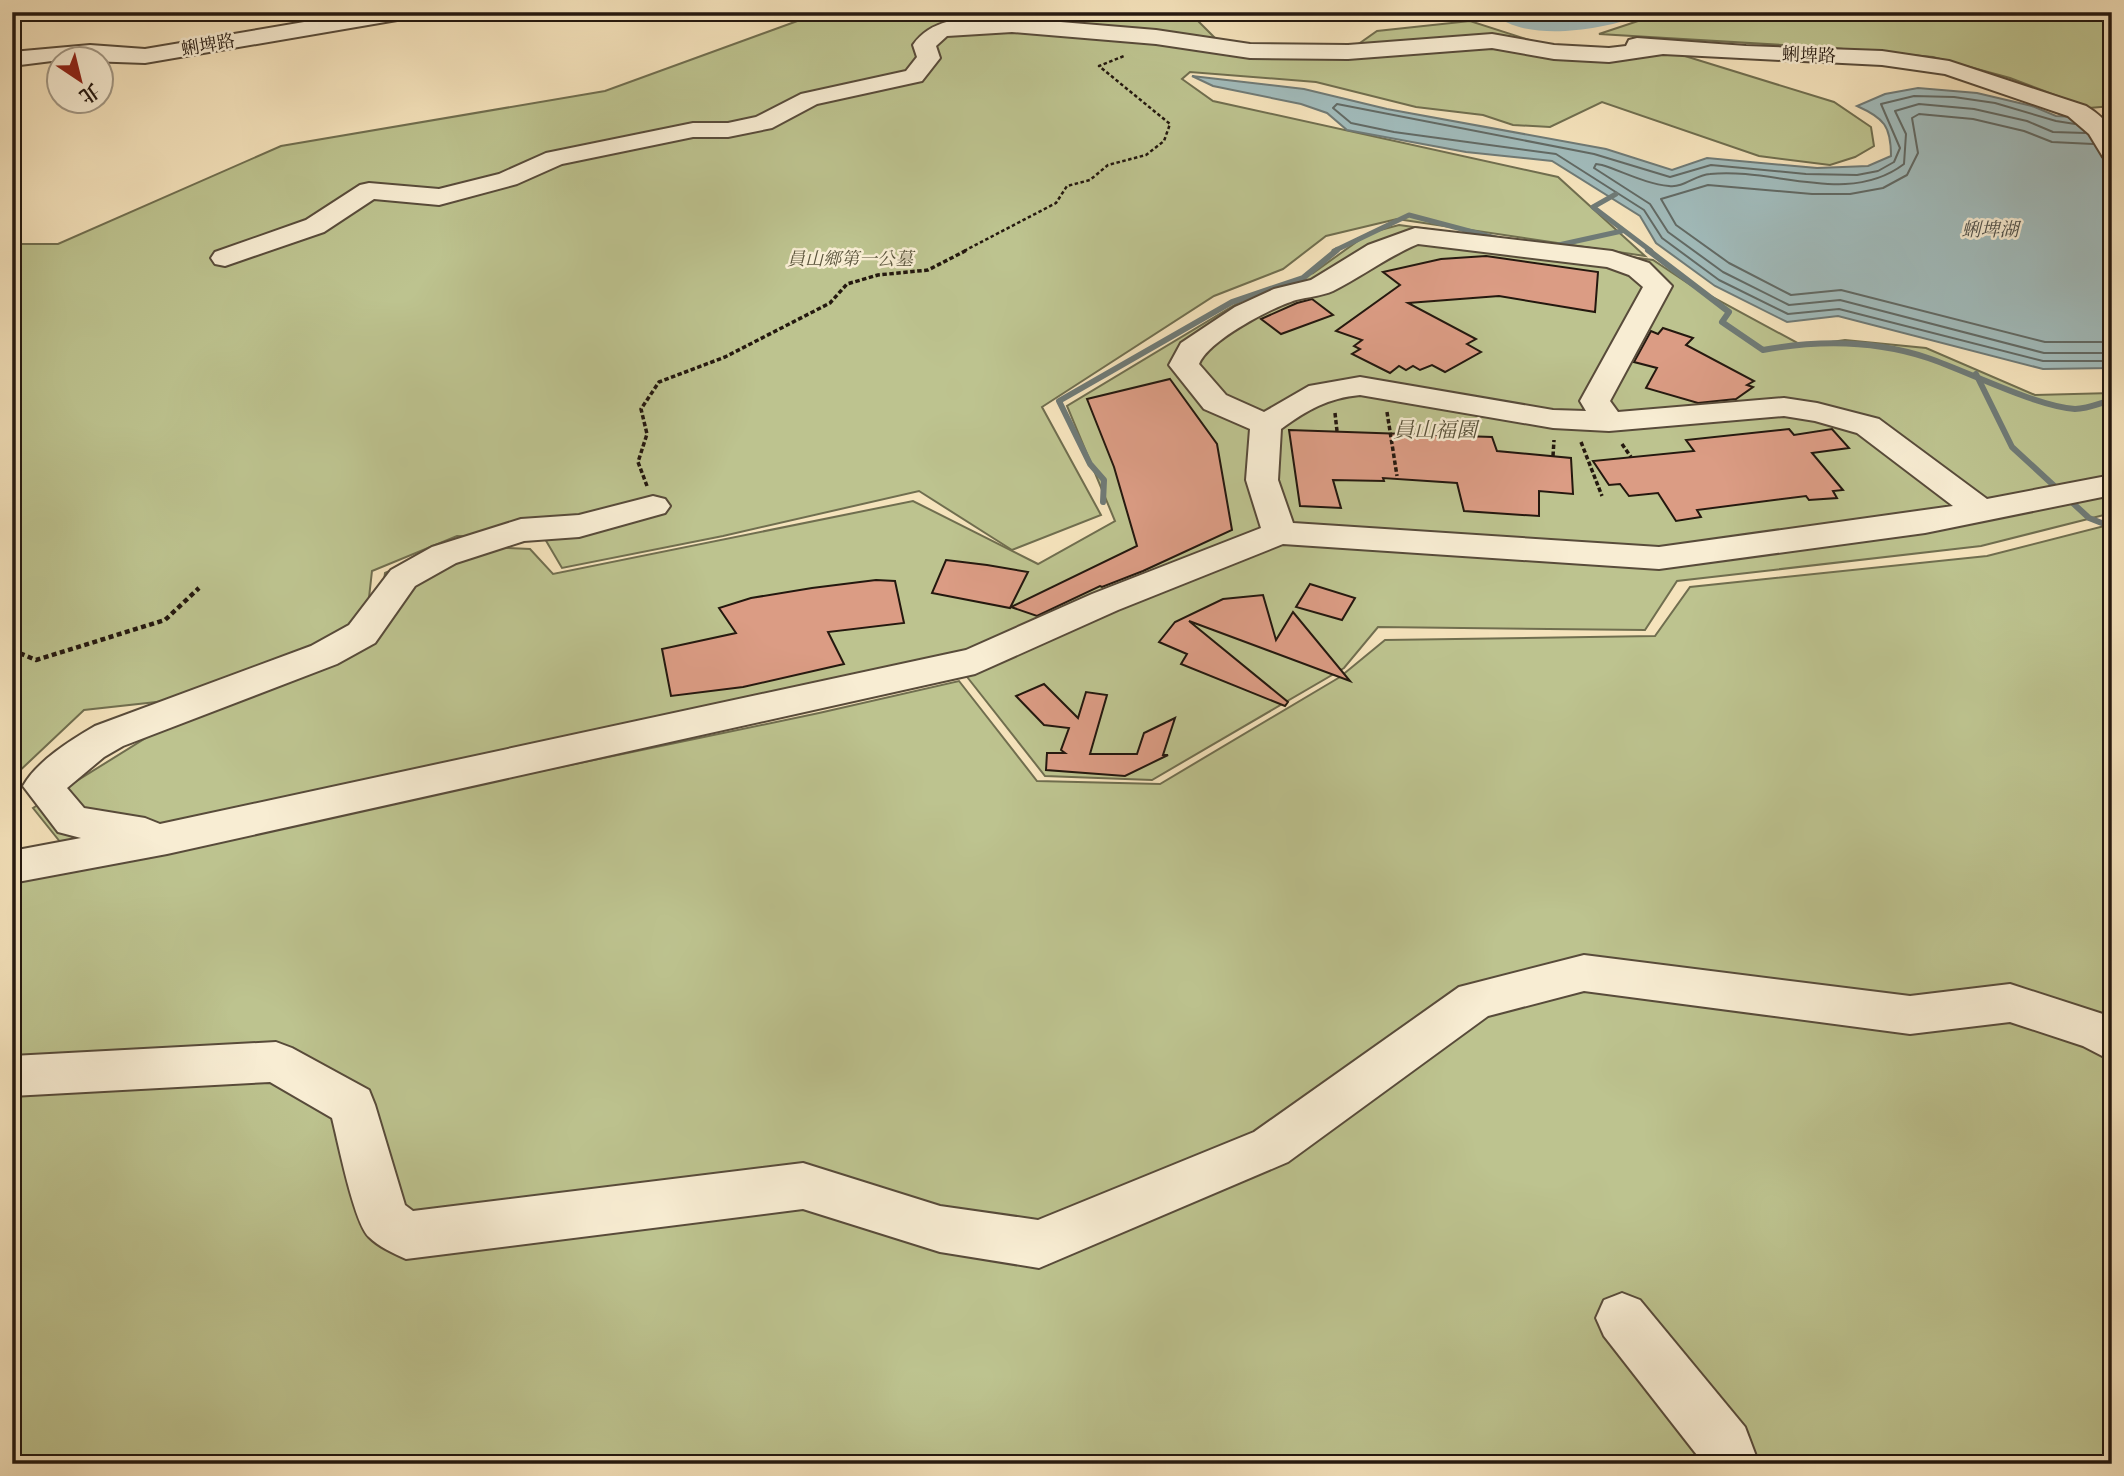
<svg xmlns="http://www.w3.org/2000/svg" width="2124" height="1476" viewBox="0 0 2124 1476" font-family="Cardo,'Noto Serif TC',serif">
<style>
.green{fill:#bdc38f;stroke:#706e4f;stroke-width:2}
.water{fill:#a1bbbb;stroke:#6f7a76;stroke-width:2}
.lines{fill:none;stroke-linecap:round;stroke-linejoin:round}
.shore{stroke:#626a65;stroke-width:2}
.stream-far1{stroke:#6f7a76;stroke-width:5}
.stream{stroke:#6f7a76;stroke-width:6}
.canal{fill:#a1bbbb;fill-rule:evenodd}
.building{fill:#db9c84;stroke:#24180f;stroke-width:2}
.minor-casing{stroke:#584b3a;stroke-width:4}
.path-far2{stroke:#24180f;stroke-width:2.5;stroke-dasharray:3.5 2.5;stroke-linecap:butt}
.path-far1{stroke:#24180f;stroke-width:3.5;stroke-dasharray:4.5 2.5;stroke-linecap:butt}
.path{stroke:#24180f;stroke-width:4.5;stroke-dasharray:5 3.5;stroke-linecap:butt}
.minor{fill:#f8edd3;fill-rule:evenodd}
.labels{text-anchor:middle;stroke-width:5;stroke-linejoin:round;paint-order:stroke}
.far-street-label{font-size:18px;fill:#24180f;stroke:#f8edd3}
.far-park-label{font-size:18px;font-style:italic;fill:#5a543c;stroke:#f8edd3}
.far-water-label{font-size:19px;font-style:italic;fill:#50514b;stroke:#f8edd3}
.park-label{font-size:21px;font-style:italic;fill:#5a543c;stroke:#f8edd3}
</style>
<rect width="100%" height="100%" fill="#f5e3bc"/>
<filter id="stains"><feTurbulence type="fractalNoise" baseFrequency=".00286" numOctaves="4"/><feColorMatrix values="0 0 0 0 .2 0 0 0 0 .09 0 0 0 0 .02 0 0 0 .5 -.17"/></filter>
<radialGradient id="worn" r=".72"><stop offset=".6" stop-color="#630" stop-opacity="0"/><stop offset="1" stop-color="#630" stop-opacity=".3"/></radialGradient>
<g class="green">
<path d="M822 12H1204L1197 20 1217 40 1287 48 1357 45 1377 31 1470 21 1548 46 1672 52 1834 102 1871 127 1874 146 1855 157 1830 165 1759 156 1602 102 1550 127 1513 125 1483 115 1416 107 1316 82 1190 72 1182 79 1213 101 1558 177 1645 256 1397 219 1326 236 1283 269 1214 296 1042 407 1101 515 1012 550 919 491 723 536 562 568 545 539 457 536 372 571 366 624 220 695 84 710 12 778V244H58L281 146 605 91Z"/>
<path d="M1722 12H2112V106L2089 108 2010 78 1933 57 1832 48 1599 34 1650 17Z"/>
<path d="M1399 225 1653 260 1692 286 1803 346 1845 340 1926 348 2035 395 2112 393V513L1981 546 1677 581 1645 630 1378 627 1344 668 1152 780 1045 776 964 673 77 863 33 808 178 718 377 638 385 573 448 545 530 549 553 574 913 501 1038 564 1115 521 1067 406 1243 300 1313 273 1369 233Z"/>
<path d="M2112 524V1464H12V844L62 871 819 713 959 681 1037 781 1160 784 1340 677 1385 640 1655 636 1690 587 1987 556Z"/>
</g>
<path class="water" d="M1192 76 1304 89 1387 109 1606 149 1672 170 1707 158 1817 168 1868 166 1891 156C1891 126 1884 118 1857 106L1885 94 1918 88 1977 93 2032 106 2056 116 2112 119V368L2043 369 1838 316 1787 322 1715 286 1656 243 1640 216 1552 161 1466 152 1347 130 1327 113 1301 104 1213 86Z"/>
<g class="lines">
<g class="shore">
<path d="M2075 124 2056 121 1995 103 1954 97 1914 96 1881 104 1900 148 1894 162 1878 171 1857 175 1806 174 1711 165 1670 177 1594 154 1337 104 1333 108 1351 123 1394 132 1556 154 1644 210 1662 238 1719 280 1788 314 1839 309 2043 361H2112"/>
<path d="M2085 133 2053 132 2027 121 1974 109 1919 104 1895 111 1906 134 1904 164C1847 207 1774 167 1710 174 1695 175 1684 188 1669 186 1646 184 1624 172 1602 165L1596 164 1594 168 1650 204 1668 232 1723 272 1789 305 1840 300 2044 353H2112"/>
<path d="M2093 144 2052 142 2024 131 1973 119 1919 114 1912 118 1918 153 1907 175 1883 188 1850 194H1812L1708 185 1661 199 1676 225 1729 263 1791 295 1841 290 2045 342H2112"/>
</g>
<g class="stream-far1">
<path d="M1616 194 1593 207 1651 251"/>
<path d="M1554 246 1622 231"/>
<path d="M1334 251 1409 215 1503 240"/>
</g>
<g class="stream">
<path d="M1648 250 1729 312 1722 322 1763 350C1818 340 1874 340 1928 358 1969 372 2035 406 2075 409 2087 409 2101 403 2112 400"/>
<path d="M1976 374 2012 447 2089 518 2112 527"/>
<path d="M1103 502 1104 480 1090 464 1059 401 1232 302 1303 278 1337 250"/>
</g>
<path class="canal" d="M1492 12C1517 12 1539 22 1564 22 1588 22 1611 12 1635 12L1636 15 1634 18C1598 30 1522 43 1492 12Z"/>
</g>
<g class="building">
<path d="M1486 256 1598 272 1595 312 1499 296 1408 303 1476 339 1467 344 1481 352 1445 372 1432 365 1420 370 1413 366 1406 370 1399 366 1390 373 1352 354 1360 349 1354 346 1362 340 1336 331 1400 285 1383 272 1441 259Z"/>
<path d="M1312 299 1333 315 1281 334 1261 319 1297 303Z"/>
<path d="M1663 328 1693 338 1686 345 1754 381 1747 385 1753 387 1736 399 1698 403 1646 388 1657 368 1634 362 1651 331 1658 334Z"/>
<path d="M1170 379 1217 444 1232 530 1143 571 1102 587 1100 586 1037 616 1011 607 1137 546 1114 467 1087 399Z"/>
<path d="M1789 429 1794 435 1832 429 1849 448 1812 453 1843 490 1833 491 1837 498 1809 500 1806 496 1697 510 1701 517 1676 521 1658 493 1629 496 1620 484 1609 485 1593 461 1694 451 1686 440Z"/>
<path d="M1289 430 1492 437 1497 451 1571 458 1573 494 1539 491V516L1464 511 1457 483 1383 478 1384 481 1333 480 1341 508 1300 506Z"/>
<path d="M946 560 987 565 1028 572 1010 608 932 593Z"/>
<path d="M876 580 895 581 904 623 828 632 844 664 743 687 671 696 662 649 736 633 719 608 751 598 812 588Z"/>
<path d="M1310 584 1355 598 1342 620 1296 607Z"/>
<path d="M1263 595 1276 640 1293 612 1350 681 1189 621 1288 702 1285 706 1181 664 1187 654 1159 642 1175 622 1223 599Z"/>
<path d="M1044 684 1078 718 1086 692 1107 695 1090 754H1137L1144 733 1175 718 1163 755H1168L1125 776 1046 770 1047 753H1065L1061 750 1069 728 1044 725 1016 696Z"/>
</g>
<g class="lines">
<defs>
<g id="minor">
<path d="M363 12H414L411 17 403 19 145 63 60 60 12 66V52L90 45 145 49Z"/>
<path d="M1012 18 1156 30 1250 44 1348 45 1492 34 1554 45 1609 48 1626 46 1629 40 1637 38 1746 46 1882 51 1949 61 2086 106C2112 122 2112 131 2112 159L2103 157 2089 134 2068 116 1945 74 1882 65 1663 54 1609 62 1554 59 1492 48 1348 59 1250 58 1156 44 1012 32 947 36 936 46 940 58 922 81 817 104 772 128 728 137H693L562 164 517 184 439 205 374 199 324 232 225 266 215 264 211 258 215 252 306 220 360 185 369 183 439 189 499 174 546 153 693 123H728L756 117 801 94 906 71 917 57 913 45C935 13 977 19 1012 18Z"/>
<path d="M1415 228 1612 251 1649 263 1672 286 1610 401 1618 412 1784 398 1817 403 1879 419 1987 499 2112 475V495L1925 533 1659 569 1283 544 1118 610 975 674 167 854 12 883V851L81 838 58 832 23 786C37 761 71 740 95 726L311 646 349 625 391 570 432 547 521 519 579 515 653 496 665 499 670 506 665 513 579 537 524 541 456 563 415 586 375 643 337 664 123 746 104 757 67 788 84 808 145 818 160 824 966 650 1092 594 1261 528 1246 480 1250 429 1204 409 1169 365 1181 343 1235 307 1274 289 1311 280 1368 245ZM1418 244 1607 267 1629 275 1643 287 1580 401 1586 411 1553 410 1360 377 1309 386 1264 412 1226 395 1199 364C1209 340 1271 308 1296 300 1308 297 1322 296 1333 291 1363 276 1385 258 1418 244ZM1360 395 1553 428 1609 431 1784 416 1815 421 1857 433 1953 506 1659 547 1293 523 1278 480 1281 429C1307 410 1328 398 1360 395Z"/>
<path d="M1584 955 1910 996 2010 984 2112 1017V1061L2083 1046 2010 1022 1910 1034 1584 991 1488 1016 1288 1162 1039 1268 940 1252 803 1209 406 1259C393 1253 379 1247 369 1237 354 1223 338 1141 332 1118L270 1082 12 1096V1056L276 1042 292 1048 369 1090 375 1105 405 1205 413 1211 803 1163 940 1206 1038 1220 1254 1132 1459 987Z"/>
<path d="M1622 1293 1640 1300 1745 1427 1759 1464H1704L1604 1336 1596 1318 1604 1300Z"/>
</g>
</defs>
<use href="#minor" class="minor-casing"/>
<path class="path-far2" d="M964 251 1056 203 1067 186 1090 180 1108 165 1146 155 1164 141 1170 124 1099 66 1124 56"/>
<g class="path-far1">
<path d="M1387 412 1397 476"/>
<path d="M1335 413 1337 431"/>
<path d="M1445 422 1446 435"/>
<path d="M1581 442 1602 496"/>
<path d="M1622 444 1631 457"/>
<path d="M1553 456 1554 440"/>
<path d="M647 486 638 462 647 434 641 409 659 382 725 357 830 303 847 284 878 275 928 270 967 250"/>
</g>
<path class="path" d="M12 650 36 660 165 620 199 588"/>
<use href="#minor" class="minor"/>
</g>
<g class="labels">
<g class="far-street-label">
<text transform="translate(208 45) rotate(-10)" y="6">蜊埤路</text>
<text transform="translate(1809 55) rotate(2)" y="6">蜊埤路</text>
</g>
<g class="far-park-label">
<text x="850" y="265">員山鄉第一公墓</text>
</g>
<g class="far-water-label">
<text x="1990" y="236">蜊埤湖</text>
</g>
<g class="park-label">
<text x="1435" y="437">員山福園</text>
</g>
</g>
<rect width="2124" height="1476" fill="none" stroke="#f5e3bc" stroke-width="42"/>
<rect x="14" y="14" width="2096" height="1448" fill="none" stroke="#24180f" stroke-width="3.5"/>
<rect x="21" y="21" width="2082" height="1434" fill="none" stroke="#24180f" stroke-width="2"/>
<g transform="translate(80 80) rotate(145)"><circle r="33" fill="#f8edd3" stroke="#a39885" stroke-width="2"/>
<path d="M0-5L12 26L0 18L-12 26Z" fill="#8f2418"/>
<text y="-10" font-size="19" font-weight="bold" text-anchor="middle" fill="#24180f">北</text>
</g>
<rect width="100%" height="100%" filter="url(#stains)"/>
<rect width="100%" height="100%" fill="url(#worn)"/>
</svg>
